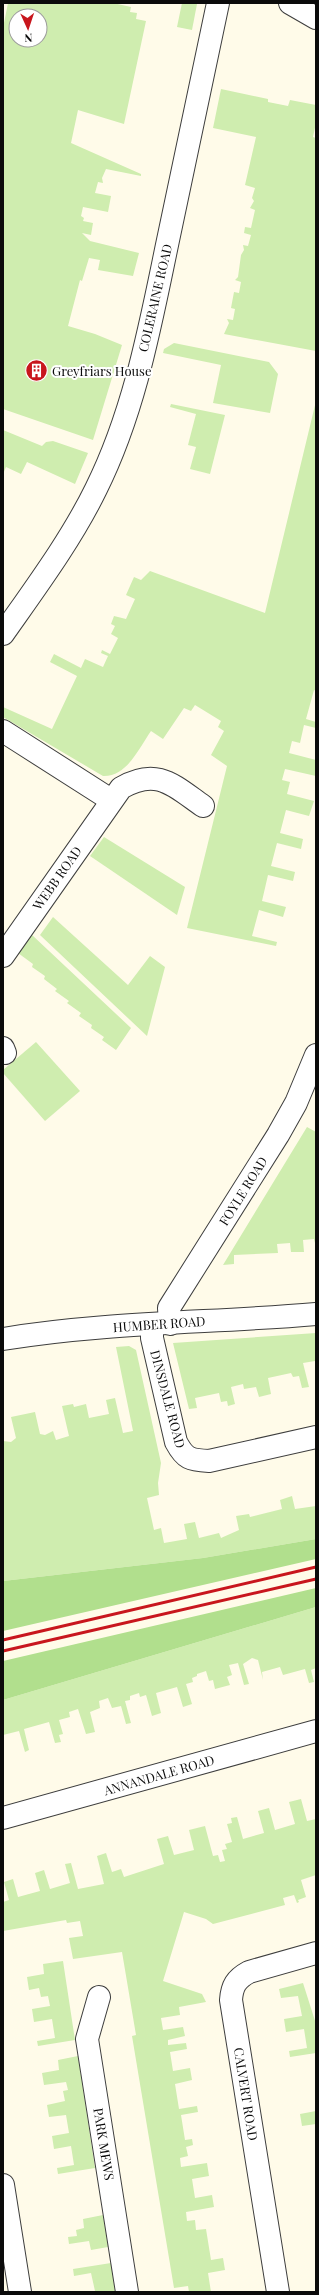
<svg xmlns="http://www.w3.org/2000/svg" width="319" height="2295" viewBox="0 0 319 2295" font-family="'Playfair Display',serif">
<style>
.green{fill:#cfedaf;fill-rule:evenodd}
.forest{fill:#b1df8d}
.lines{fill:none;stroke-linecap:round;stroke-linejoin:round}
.street-casing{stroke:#3e3e3e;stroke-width:24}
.street{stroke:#fff;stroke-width:22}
.rail{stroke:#c8161d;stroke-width:3}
.labels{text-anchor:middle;stroke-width:4;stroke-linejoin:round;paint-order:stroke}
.street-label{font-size:13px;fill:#0b0b0b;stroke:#fff}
.poi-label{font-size:13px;fill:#0b0b0b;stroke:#fff;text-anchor:start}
</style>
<rect width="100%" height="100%" fill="#fffbe9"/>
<g class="green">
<path d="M8 3H113L131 7 130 12 137 13 136 19 146 21 124 124 78 110 71 143 141 174V176L106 169 102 178 103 183 98 182 95 193 111 196 108 212 83 207 81 216 84 218 83 221 93 223 91 235 82 233 90 241 139 253 133 276 98 270 100 260 89 258 82 281 80 280 68 326 95 334 122 345 93 440 3 409V28ZM16 16H40V40H16Z"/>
<path d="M182 3 197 4 192 30 177 27Z"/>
<path d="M221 89 268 99V102L288 106 290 100 316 105V123L313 137 316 138V351L224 334 229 323 227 319 233 320 235 309 231 308 234 292 239 293 241 282 235 280 238 277 241 255 244 250 243 245 248 246 251 235 244 233 245 227 251 228 255 210 250 208 254 201 252 198 255 188 245 185 256 137 213 128Z"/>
<path d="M174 343 269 362 278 374 270 413 213 403 221 365 163 353 164 349Z"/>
<path d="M316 401V691L314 690 306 719 316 722V728L304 725 300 743 292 741 289 753 316 760V776L285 769 282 780 290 782 287 794 314 801 309 816 286 810 280 833 303 839 301 849 277 843 271 866 295 872 293 881 268 875 262 901 286 907 283 917 259 910 252 936 277 942 276 946 187 928 227 766 211 755 224 731 218 727 221 721 195 705 191 711 184 708 163 739 151 731C139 748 127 777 103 776L3 717V707L52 729 77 676 50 662 54 654 81 668 85 659 103 667 108 656 101 653 102 650 110 654 118 638 111 634 115 626 111 624 114 616 126 619 135 599 126 595 134 577 141 580 150 571 265 613Z"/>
<path d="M171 404 225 415 210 474 190 469 196 447 188 445 196 414 170 407Z"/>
<path d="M3 430 42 446 46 442 53 441 88 453 75 484 27 462 21 474 6 467 3 474Z"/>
<path d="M104 837 185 887 177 915 90 856Z"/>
<path d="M53 917 128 985 150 956 165 967 147 1036 40 935Z"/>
<path d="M32 935 131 1028 116 1050 102 1040 104 1037 91 1028 92 1025 79 1016 81 1013 67 1003 69 1001 55 991 57 989 44 979 45 976 32 967 33 964 18 953Z"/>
<path d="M36 1042 80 1091 45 1121 3 1073V1070Z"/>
<path d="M307 1127 316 1132V1247L314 1239 303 1240 304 1252H291L290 1243 277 1244 278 1253 234 1255V1264L223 1265Z"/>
<path d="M316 1333V1365L315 1361 303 1363 309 1387 302 1388 299 1376 293 1377 291 1373 268 1378 271 1394 259 1397 256 1387 244 1389 243 1384 231 1387 235 1404 228 1406 227 1401 221 1402 219 1393 195 1398 197 1408 189 1409 173 1343Z"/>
<path d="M129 1346 136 1350 161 1463 158 1483 159 1495 147 1498 154 1530 161 1528 164 1543 187 1539 184 1524 195 1522 199 1538 219 1533 221 1538 239 1530 236 1516 249 1514 250 1517 282 1509 280 1500 292 1496 295 1509 316 1506V1539L203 1558 3 1581V1441L11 1442 16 1438 11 1417 35 1412 40 1434 45 1435 53 1431 56 1440 69 1436 62 1406 73 1404 74 1407 86 1404 89 1418 109 1414 106 1400 115 1398 123 1433 133 1431 116 1347Z"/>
<path d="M316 1607V1668L311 1670 314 1682 309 1683 305 1669 283 1675 280 1667 262 1672 263 1680 258 1660 252 1658 243 1664 249 1684 244 1685 238 1663 229 1665 232 1675 227 1677 230 1685 215 1689 213 1680 209 1681 206 1671 197 1674V1676L192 1678 193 1682 186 1684 192 1704 183 1707 177 1687 156 1693 161 1713 152 1716 146 1695 140 1697 139 1693 130 1696V1700L125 1701 131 1723 126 1724 121 1706 112 1708 108 1698 99 1701 100 1708 90 1712 95 1732 86 1734 78 1709 69 1712 70 1717 59 1720 63 1734 59 1735 61 1742 55 1743 49 1722 24 1729 29 1750 25 1752 19 1731 3 1735V1700Z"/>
<path d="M301 1799 307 1821 316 1819V1875L301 1880 306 1897 298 1900 299 1902 297 1903 294 1895 283 1898 285 1905 213 1924 206 1919 184 1912 163 1981 202 1994 206 2002 179 2007 180 2015 161 2018 163 2030 183 2027 185 2036 168 2040V2045L186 2043 187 2049 170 2052 173 2071 190 2068 192 2080 175 2084 179 2109 197 2106 198 2112 181 2115 185 2140 192 2139 193 2145 186 2147 188 2156 180 2158 181 2167 207 2163 209 2176 192 2179 195 2198 212 2195 214 2207 186 2212 187 2221 195 2220 196 2230 206 2229 211 2260 223 2258 225 2270 208 2273 211 2292H189L188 2286 174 2288 132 2036 136 2035 122 1952 73 1959 69 1938 83 1936 80 1921 67 1923 66 1920 3 1931V1902L9 1900 4 1882 13 1879 18 1897 40 1891 35 1873 44 1870 50 1889 70 1883 65 1864 71 1863 78 1889 104 1884 97 1856 106 1853 112 1872 121 1869 124 1877 164 1864 157 1839 168 1836 174 1855 194 1850 189 1830 205 1826 213 1856 218 1855 220 1862 225 1861 222 1850 227 1849 225 1844 232 1842 227 1824 232 1823 231 1818 237 1817 243 1839 264 1833 258 1811 269 1808 275 1830 295 1824 289 1802Z"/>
<path d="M63 1961 75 2040 38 2046 37 2041 55 2038 52 2019 34 2022 32 2009 50 2006 48 1996 41 1997 39 1988 29 1990 27 1977 44 1974 43 1964Z"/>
<path d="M303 1983 316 2024V2053L290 2057 289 2051 307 2048 304 2029 286 2032 284 2019 302 2016 298 1996 281 1998 279 1989Z"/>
<path d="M78 2056 95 2168 58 2174 57 2168 74 2165 71 2146 54 2149 52 2136 69 2133 66 2115 49 2117 47 2105 65 2101 63 2091 68 2090 66 2082 44 2085 42 2073 59 2070 58 2060Z"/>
<path d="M316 2111V2124L302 2126 300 2114Z"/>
<path d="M103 2215 108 2247 91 2250 89 2241 69 2244 68 2237 77 2236 76 2230 84 2228 83 2219Z"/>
<path d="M111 2263 115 2292H93L95 2291 91 2273 74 2276 73 2269Z"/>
</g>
<g class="forest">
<path d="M316 1539V1559L3 1631V1581L203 1558Z"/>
<path d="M316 1588V1607L3 1700V1661Z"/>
</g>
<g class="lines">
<defs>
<g id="street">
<path d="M290 3 316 18"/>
<path d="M3 634C36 587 71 540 96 489 134 413 150 327 167 245 184 164 201 84 218 3"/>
<path d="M3 731 111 800"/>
<path d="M3 956 121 788C157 767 173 785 203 806"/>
<path d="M3 1048 5 1053"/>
<path d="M170 1324 169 1308 278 1135 296 1103 316 1055"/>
<path d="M152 1325V1338L176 1442C185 1459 190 1460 209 1461L316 1437"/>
<path d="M3 1339C106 1322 212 1323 316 1314"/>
<path d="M3 1818 316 1731"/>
<path d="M99 1997 87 2039 127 2292"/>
<path d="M3 2185 20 2292"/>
<path d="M278 2292 231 2000C232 1986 236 1979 249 1972L316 1953"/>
</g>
</defs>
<use href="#street" class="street-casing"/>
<use href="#street" class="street"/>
<g class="rail">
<path d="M3 1640 316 1567"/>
<path d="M3 1651 316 1579"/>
</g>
</g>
<defs>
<symbol id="building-disc" viewBox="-11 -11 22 22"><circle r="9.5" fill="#c8161d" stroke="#fff"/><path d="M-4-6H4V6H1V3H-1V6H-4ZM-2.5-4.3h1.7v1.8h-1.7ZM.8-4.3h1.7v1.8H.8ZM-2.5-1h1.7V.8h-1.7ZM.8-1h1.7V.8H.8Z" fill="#fff"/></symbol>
</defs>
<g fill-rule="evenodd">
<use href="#building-disc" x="24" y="358" width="25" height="25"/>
</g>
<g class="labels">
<g class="street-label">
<text transform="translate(155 298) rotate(-77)" y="5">COLERAINE ROAD</text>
<text transform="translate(57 878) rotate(-55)" y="5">WEBB ROAD</text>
<text transform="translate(243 1191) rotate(-58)" y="5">FOYLE ROAD</text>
<text transform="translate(159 1324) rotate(-4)" y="5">HUMBER ROAD</text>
<text transform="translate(168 1399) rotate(75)" y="5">DINSDALE ROAD</text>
<text transform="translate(159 1775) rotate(-16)" y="5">ANNANDALE ROAD</text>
<text transform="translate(246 2094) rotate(81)" y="5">CALVERT ROAD</text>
<text transform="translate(104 2144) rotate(81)" y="5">PARK MEWS</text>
</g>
<g class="poi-label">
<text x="52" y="376">Greyfriars House</text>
</g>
</g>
<rect width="319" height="2295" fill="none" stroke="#0b0b0b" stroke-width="8"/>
<g transform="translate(28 28) rotate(177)"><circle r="19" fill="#ffffff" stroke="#9d9d9d"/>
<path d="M0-3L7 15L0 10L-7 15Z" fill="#c8161d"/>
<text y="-6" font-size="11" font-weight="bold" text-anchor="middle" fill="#0b0b0b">N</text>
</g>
</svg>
